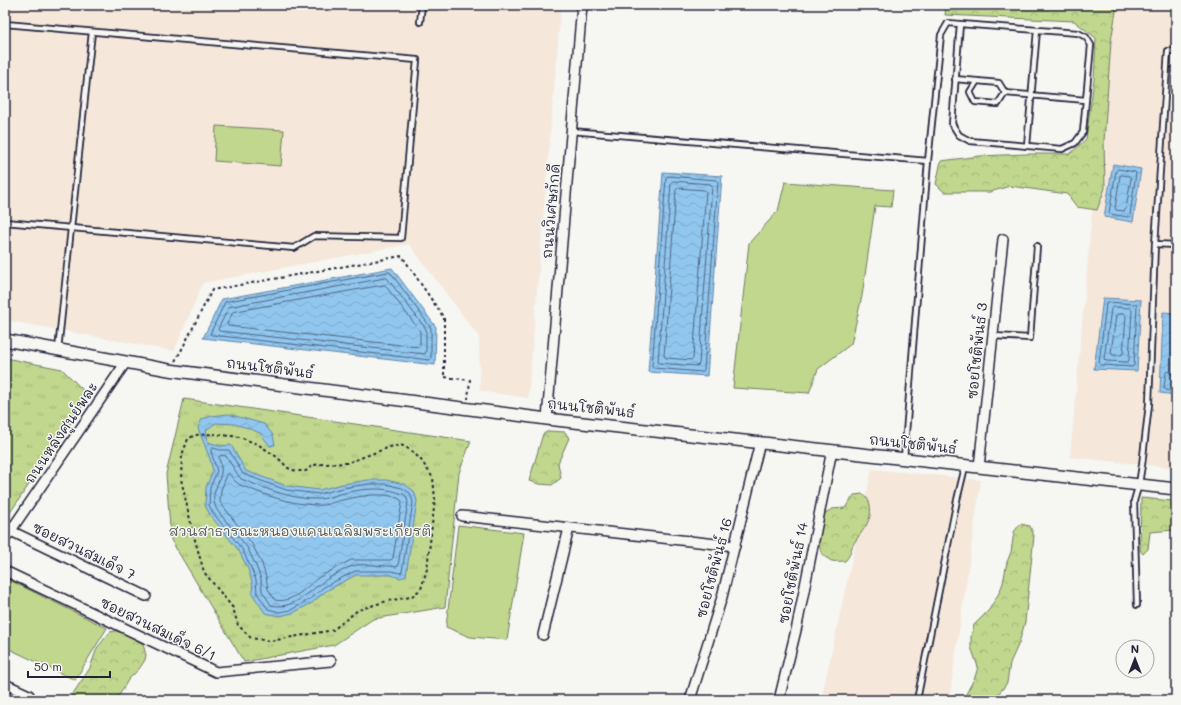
<svg xmlns="http://www.w3.org/2000/svg" width="1181" height="705" viewBox="0 0 1181 705" font-family="Mali,'Playpen Sans Thai',sans-serif">
<style>
.built{fill:#f5e7da}
.grass{fill:#c0d78d;stroke:#717c64}
.forest{fill:url(#forest-crowns);stroke:#717c64}
.park{fill:url(#park-tufts);stroke:#717c64}
.water{fill:url(#water-waves);stroke:#6585a7}
.lines{fill:none;stroke-linecap:round;stroke-linejoin:round}
.shore{stroke:#4e6483;stroke-width:1}
.service-casing{stroke:#22223b;stroke-width:8}
.minor-casing{stroke:#22223b;stroke-width:12}
.tertiary-casing{stroke:#22223b;stroke-width:14}
.path{stroke:#22223b;stroke-width:2;stroke-dasharray:3 3;stroke-linecap:butt}
.service{stroke:#f6f6f2;stroke-width:4.5}
.minor{stroke:#f6f6f2;stroke-width:9}
.tertiary{stroke:#f6f6f2;stroke-width:11}
.labels{text-anchor:middle;stroke-width:3;stroke-linejoin:round;paint-order:stroke}
.street-label{font-size:14px;fill:#22223b;stroke:#f6f6f2}
.park-label{font-size:14px;fill:#515854;stroke:#f6f6f2}
</style>
<defs>
<pattern id="forest-crowns" width="20" height="18" patternUnits="userSpaceOnUse"><rect width="20" height="18" fill="#c0d78d"/><path d="M2 6a3 3 0 1 1 6 0M12 15a3 3 0 1 1 6 0" fill="none" stroke="#a5b87b"/></pattern>
<pattern id="park-tufts" width="24" height="20" patternUnits="userSpaceOnUse"><rect width="24" height="20" fill="#c0d78d"/><path d="M3 7l-1-3M5 7V3M7 7l1-3M15 17l-1-3M17 17v-4M19 17l1-3" fill="none" stroke="#a5b87b"/></pattern>
<pattern id="water-waves" width="16" height="10" patternUnits="userSpaceOnUse"><rect width="16" height="10" fill="#91c7ef"/><path d="M0 5q4-4 8 0t8 0" fill="none" stroke="#7dabce"/></pattern>
</defs>
<rect width="100%" height="100%" fill="#f6f6f2"/>
<filter id="ink" filterUnits="userSpaceOnUse"><feTurbulence type="fractalNoise" baseFrequency=".025" numOctaves="2"/><feDisplacementMap in="SourceGraphic" scale="8" xChannelSelector="R" yChannelSelector="G"/><feConvolveMatrix kernelMatrix="1 2 1 2 8 2 1 2 1" color-interpolation-filters="sRGB"/></filter>
<g filter="url(#ink)">
<g class="built">
<path d="M5 5H561L528 398 480 391 479 337 409 244 203 283 174 351 5 320Z"/>
<path d="M1111 5H1176V468L1070 457Z"/>
<path d="M872 469 981 480 949 700H821Z"/>
</g>
<g class="grass">
<path d="M216 126 284 130 281 166 214 161Z"/>
<path d="M785 182 893 190 891 207 875 206 862 296 851 344 818 369 809 393 733 388 749 243 778 211Z"/>
<path d="M458 525 524 533 507 640 470 637 446 627Z"/>
<path d="M5 578 107 628 75 680 5 647Z"/>
</g>
<g class="forest">
<path d="M946 5H1117L1111 41 1104 141 1105 188 1097 210 1077 207 1067 194 1010 186 990 192H944L936 184 941 161 980 156 1026 154H1070L1086 139 1094 80 1096 38 1074 21 945 15Z"/>
<path d="M549 431 565 432 569 438 558 463 561 478 552 485 539 484 529 481 543 434Z"/>
<path d="M862 494C867 497 869 500 870 506 873 522 861 531 853 545 850 551 851 555 845 561 841 561 836 562 832 561 811 552 821 529 825 513L832 509 845 508 854 495Z"/>
<path d="M1141 498 1173 501 1174 530 1150 532 1148 549 1143 554 1140 550Z"/>
<path d="M1020 524 1030 526 1034 536 1025 622 1019 643 1010 663 1007 683 1001 691 990 700H970L965 696 975 677 978 667 971 647V636L974 625 989 610 999 593 1003 583 1007 562 1011 552 1014 532Z"/>
<path d="M115 631 125 633 143 644 146 655 145 660 139 669 128 680 120 694 113 700H73L72 695 90 668 97 648 110 632Z"/>
</g>
<g class="park">
<path d="M5 358 62 369 89 396 5 520Z"/>
<path d="M184 399 471 441 459 473 445 607 373 619 334 645 244 662 171 540 166 474Z"/>
</g>
<g class="water">
<path d="M1113 164 1141 169 1133 222 1104 217Z"/>
<path d="M663 172 722 176 707 376 648 372Z"/>
<path d="M392 268 436 327 435 365 203 338 222 299Z"/>
<path d="M1103 298 1141 300 1137 371 1094 369Z"/>
<path d="M1163 312 1176 313 1172 370 1176 372V395L1160 393Z"/>
<path d="M228 414 264 424 273 435 275 445 270 446 260 433 248 428 234 424 216 423 206 430 208 442 221 446 231 445 246 471 287 486 319 490 343 484 368 480H386L404 484 414 491 417 501 406 576 400 578 391 575H356L326 591 312 603 293 613 279 616 265 613 253 595 252 582 248 569 239 551 210 515 205 505 206 487 213 471 210 459 198 428 202 419 212 416Z"/>
</g>
<g class="lines">
<g class="shore">
<path d="M1118 169 1135 172 1136 173 1130 215 1128 217 1110 214 1109 213 1116 171Z"/>
<path d="M1122 175 1129 176 1131 178 1126 209 1124 211 1116 210 1115 208 1120 176Z"/>
<path d="M668 176 716 180 718 181 704 370 702 372 654 368 652 367 666 178Z"/>
<path d="M673 181 710 184 712 186 699 364 697 366 659 363 658 362 671 183Z"/>
<path d="M678 188 704 190 706 191 693 358 692 360 666 358 664 356 676 190Z"/>
<path d="M389 272 391 273 431 328V358L430 360 212 335 210 334 225 302Z"/>
<path d="M387 278 426 329V352L425 354 219 331 218 329 229 307Z"/>
<path d="M385 285 420 331V346L419 347 228 326 227 324 233 312Z"/>
<path d="M1108 302 1135 304 1137 305 1134 365 1132 367 1101 365 1099 364 1106 304Z"/>
<path d="M1113 307 1130 308 1132 310 1129 360 1128 362 1106 361 1104 359 1111 309Z"/>
<path d="M1118 314H1124L1126 316 1123 354 1121 355H1113L1111 353 1116 315Z"/>
<path d="M1176 375 1171 374 1168 371 1166 372 1164 388 1166 390 1176 391"/>
<path d="M213 448 220 450H229L243 474 286 490 319 494 343 488 368 484H385L402 488 410 493 413 502 402 572 400 573 391 571H355L324 587 310 599 291 610 279 612 268 609 257 593 256 580 251 568 242 549 213 513 209 505 210 488 217 471 211 451V449Z"/>
<path d="M221 455 226 456 238 475 241 479C265 488 292 500 319 499 325 499 333 496 340 494 361 489 386 485 406 496L408 502 398 566 396 567 390 566C381 566 361 563 353 566 346 568 326 579 320 584 306 595 291 610 271 605L262 591 261 579 256 566 247 547 217 510C209 494 218 488 221 473 222 468 220 462 219 458Z"/>
<path d="M229 474 235 481 240 485C266 495 288 504 317 505 324 506 331 503 338 501 356 497 385 490 401 500L402 502 393 558 391 560H351C340 566 328 572 318 578 306 587 292 604 275 600L268 589 266 577 262 564 252 544 220 502 221 490 227 475Z"/>
</g>
<defs>
<g id="service">
<path d="M420 22 422 5"/>
<path d="M5 24 417 60 401 238 314 236 294 248 5 222"/>
<path d="M955 79 977 81"/>
<path d="M977 81 999 83 1005 93 998 104 975 102 970 92Z"/>
<path d="M1005 93 1086 100"/>
<path d="M571 131 928 161 941 35 948 23 960 24 1078 33 1086 37 1091 45 1083 132 1075 143 1062 149 970 141 959 135 952 124 960 24"/>
<path d="M1027 146 1037 30"/>
<path d="M1155 244 1176 245"/>
<path d="M993 336 1030 338 1037 246"/>
<path d="M58 350 92 32"/>
<path d="M904 458 928 161"/>
<path d="M1137 605 1134 501 1139 484 1142 465 1149 404 1155 244 1168 51H1176"/>
<path d="M917 700 957 500 965 467"/>
</g>
<g id="minor">
<path d="M547 419 582 5"/>
<path d="M979 467 1003 239"/>
<path d="M462 516 735 546"/>
<path d="M11 531 146 596"/>
<path d="M5 539 126 362"/>
<path d="M5 571 216 672 331 661"/>
<path d="M543 635 569 528"/>
<path d="M5 684 29 695"/>
<path d="M690 700 722 597 760 442"/>
<path d="M779 700 797 626 832 450"/>
</g>
<path id="tertiary" d="M5 340 169 370 547 419 1176 489"/>
</defs>
<use href="#service" class="service-casing"/>
<use href="#minor" class="minor-casing"/>
<use href="#tertiary" class="tertiary-casing"/>
<g class="path">
<path d="M175 361 181 351 212 290 402 256 444 318V377L470 380 468 399"/>
<path d="M213 434 240 437 259 445 277 457 288 468 296 471H306L313 465 324 464 347 463 390 447 401 445 411 450 421 460 433 478 435 499 427 569 421 589 411 597 387 601 358 610 333 630 270 641 251 638 238 625 233 608 204 572 193 533 181 479 182 455 188 439 195 435Z"/>
</g>
<use href="#service" class="service"/>
<use href="#minor" class="minor"/>
<use href="#tertiary" class="tertiary"/>
</g>
</g>
<g class="labels">
<g class="street-label">
<text transform="translate(551 211) rotate(-85)" y="5">ถนนวิเศษภักดี</text>
<text transform="translate(977 351) rotate(-84)" y="5">ซอยโชติพันธ์ 3</text>
<text transform="translate(270 368) rotate(7)" y="5">ถนนโชติพันธ์</text>
<text transform="translate(591 408) rotate(6)" y="5">ถนนโชติพันธ์</text>
<text transform="translate(61 433) rotate(-56)" y="5">ถนนหลังศูนย์พละ</text>
<text transform="translate(913 444) rotate(6)" y="5">ถนนโชติพันธ์</text>
<text transform="translate(84 551) rotate(26)" y="5">ซอยสวนสมเด็จ 7</text>
<text transform="translate(714 568) rotate(-75)" y="5">ซอยโชติพันธ์ 16</text>
<text transform="translate(793 573) rotate(-79)" y="5">ซอยโชติพันธ์ 14</text>
<text transform="translate(158 629) rotate(26)" y="5">ซอยสวนสมเด็จ 6/1</text>
</g>
<g class="park-label">
<text x="300" y="536">สวนสาธารณะหนองแคนเฉลิมพระเกียรติ</text>
</g>
</g>
<rect width="1181" height="705" fill="none" stroke="#f6f6f2" stroke-width="20"/>
<rect x="10" y="10" width="1161" height="685" fill="none" stroke="#22223b" stroke-width="1.5" filter="url(#ink)"/>
<g transform="translate(1135 659)"><circle r="19" fill="#f6f6f2" stroke="#a1a1a9"/>
<path d="M0-3L7 15L0 10L-7 15Z" fill="#22223b"/>
<text y="-6" font-size="11" font-weight="bold" text-anchor="middle" fill="#22223b">N</text>
</g>
<path d="M28 671v6h82v-6" fill="none" stroke="#22223b" stroke-width="2"/>
<text x="34" y="671" font-size="12" fill="#22223b" stroke="#f6f6f2" stroke-width="3" paint-order="stroke">50 m</text>
</svg>
